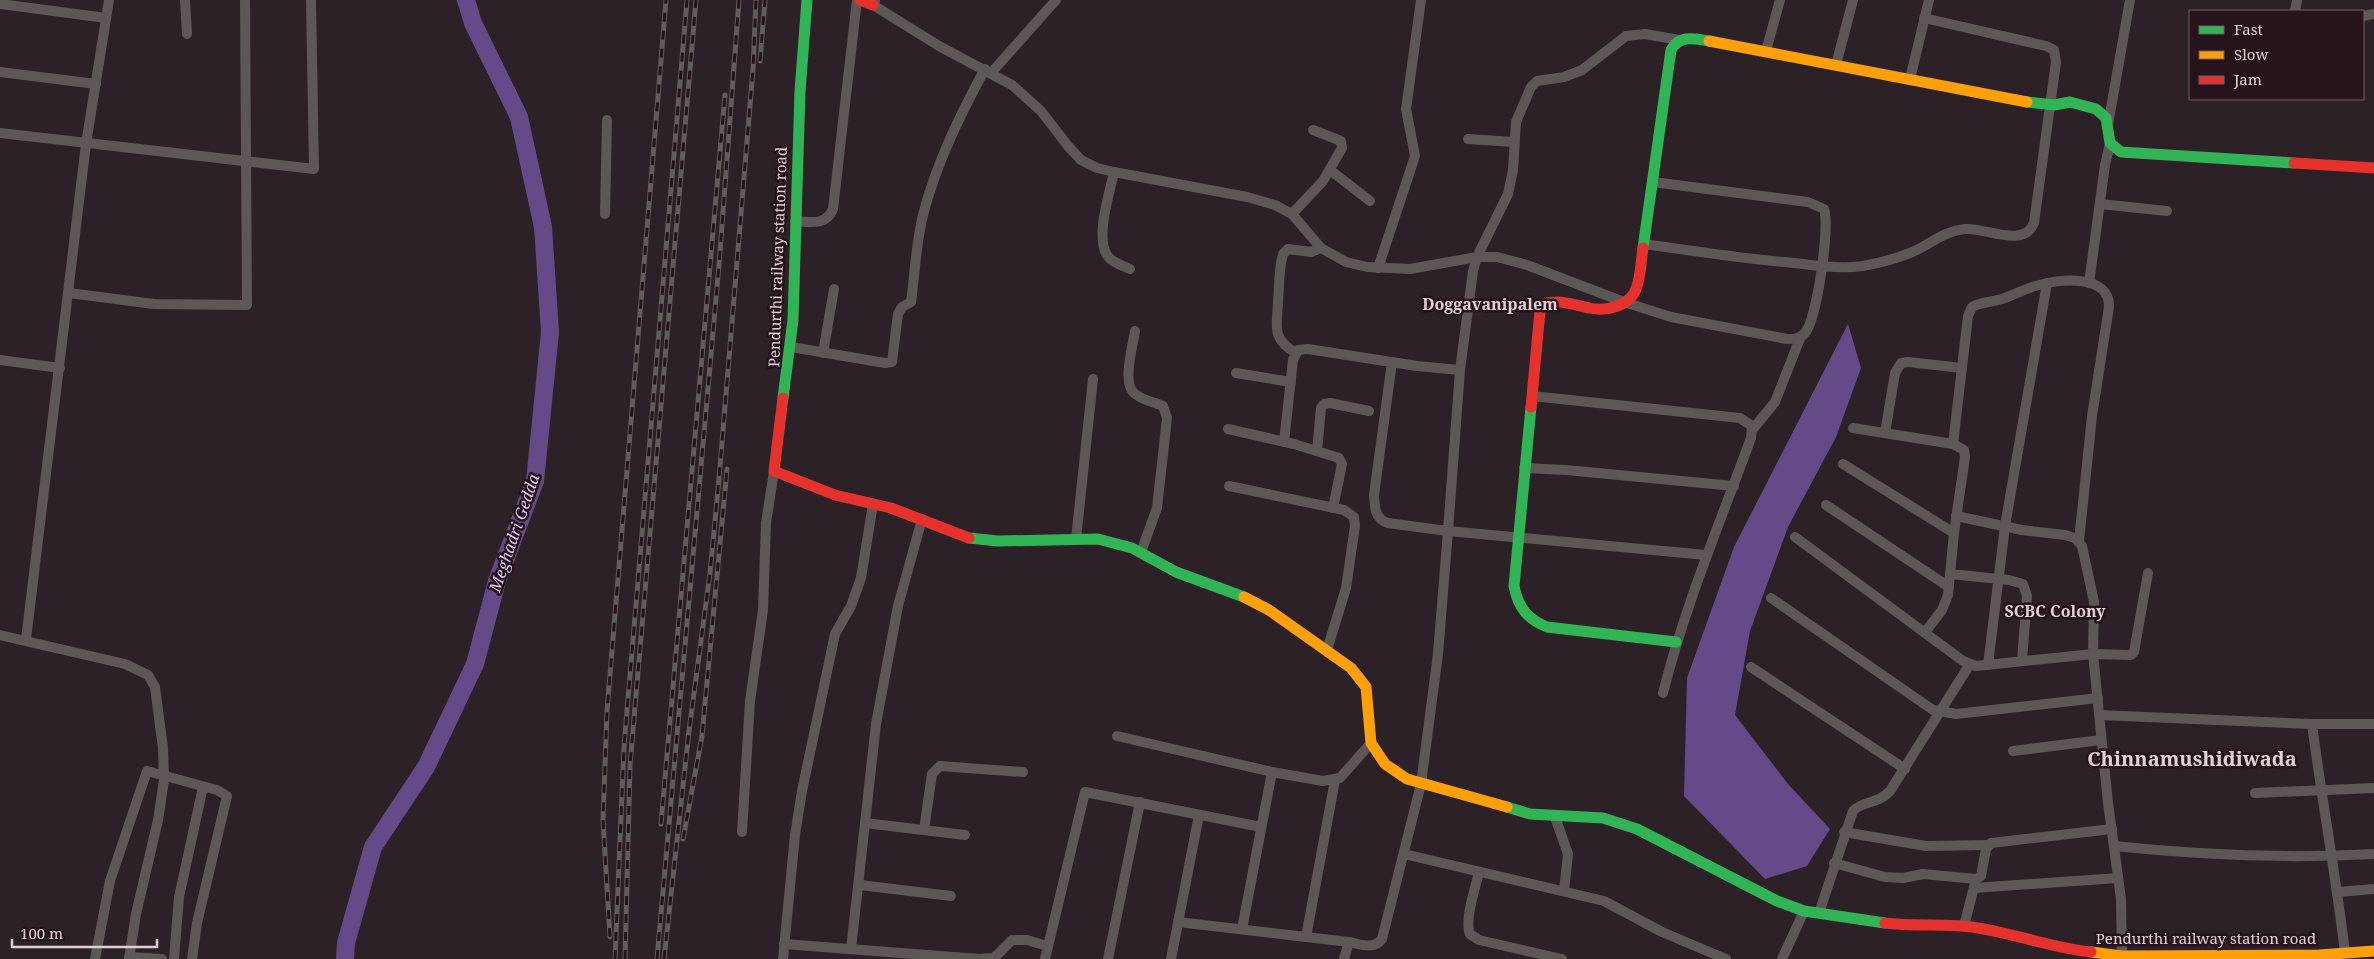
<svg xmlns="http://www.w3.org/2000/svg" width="2374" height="959" viewBox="0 0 2374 959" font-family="'Noto Serif',serif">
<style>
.water{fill:#644a89}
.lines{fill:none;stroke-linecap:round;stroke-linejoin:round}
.river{stroke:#644a89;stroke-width:18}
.street{stroke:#5d5758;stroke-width:10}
.fast{stroke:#30b455;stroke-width:11}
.slow{stroke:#ff9f0a;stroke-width:11}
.jam{stroke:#e5322d;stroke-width:11}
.rail-casing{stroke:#635c5d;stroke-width:5}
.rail{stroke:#27131b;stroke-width:3;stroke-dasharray:9;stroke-linecap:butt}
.labels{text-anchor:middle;stroke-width:5;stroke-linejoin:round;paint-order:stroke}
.street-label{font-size:15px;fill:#e0d1d6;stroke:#27131b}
.neighbourhood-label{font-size:16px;font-weight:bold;fill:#e0d1d6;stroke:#27131b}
.water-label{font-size:16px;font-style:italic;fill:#dacbf3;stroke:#27131b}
.district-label{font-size:20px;font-weight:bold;fill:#e0d1d6;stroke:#27131b}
</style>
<rect width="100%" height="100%" fill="#2c2126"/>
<path class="water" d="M1848 324 1861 368 1836 437 1788 527 1750 631 1735 715 1788 784 1830 829 1807 866 1765 879 1684 796 1687 678 1734 547Z"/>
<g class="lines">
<path class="river" d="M345 959 346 943 373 847 426 767 475 664 497 581 535 481 550 332 543 227 519 117 473 23 466 0"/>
<g class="street">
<path d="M185 0 187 34"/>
<path d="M875 1 873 5 939 46 1012 85 1041 111 1068 146 1081 160 1097 168 1114 172 1247 197 1275 205 1292 214 1321 248 1346 262 1367 267 1410 269 1477 257H1497L1527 265 1624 302 1671 317 1787 339C1794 339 1800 339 1805 333 1817 319 1830 227 1824 209L1808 202 1653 182"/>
<path d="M0 4 106 18"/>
<path d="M2295 11 2297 0"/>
<path d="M2363 16 2374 14"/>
<path d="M1766 51 1780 0"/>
<path d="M1836 65 1853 0"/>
<path d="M0 72 96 84"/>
<path d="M991 73 1056 0"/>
<path d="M1910 79 1929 0"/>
<path d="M2108 125 2130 0"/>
<path d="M0 133 314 169 311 0"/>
<path d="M1468 139 1514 142"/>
<path d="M1330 170 1370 201"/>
<path d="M1114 172C1110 192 1095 237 1107 255 1111 262 1123 266 1130 269"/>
<path d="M2100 204 2167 211"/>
<path d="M605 214 607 120"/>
<path d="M1292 214 1323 181 1342 148 1341 141 1313 130"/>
<path d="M795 221C811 222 826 226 833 209L857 0"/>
<path d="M1644 244C1694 251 1744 259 1795 263 1817 266 1840 269 1863 266 1879 263 1895 259 1910 253 1930 245 1943 231 1965 229 1985 227 2024 249 2034 223L2056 62 2054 50 2046 46 1924 18"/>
<path d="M1378 268 1415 156 1406 109 1421 0"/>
<path d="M2089 283 2105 165 2110 143"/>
<path d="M69 293 154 304 247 305 245 0"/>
<path d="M1135 331C1133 345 1122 383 1134 393 1141 400 1154 402 1163 406L1167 418 1157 508 1141 552"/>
<path d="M791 347 885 363 892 362 898 314 902 307 911 302C915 273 916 243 923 215 936 164 960 115 985 69"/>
<path d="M823 353 834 289"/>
<path d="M1296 353C1271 339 1277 326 1278 302 1279 289 1279 276 1281 263L1283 254 1288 249 1311 252 1321 248"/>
<path d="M0 360 60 368"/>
<path d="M1392 362 1374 495C1375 508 1374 518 1388 523L1448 531 1460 370 1473 271 1477 257 1508 194 1513 170 1516 122 1531 87 1537 81 1564 77 1582 70 1626 36 1645 34 1679 40"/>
<path d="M1236 373 1291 382"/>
<path d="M1532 396 1740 418 1752 426 1751 438C1720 523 1685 605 1663 693"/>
<path d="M1853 428 1953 444 1964 450 1965 457 1954 533 1948 595 1942 610 1926 631"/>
<path d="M1228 429 1294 444 1339 458 1342 464 1333 508"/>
<path d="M1753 429 1775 402 1801 336"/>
<path d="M1885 433 1895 373 1901 363 1908 362 1962 368"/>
<path d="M1284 442 1293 360 1298 350 1308 349 1417 366 1460 370"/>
<path d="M1953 444 1968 316 1972 307C1981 302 1992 302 2002 299 2014 295 2026 288 2039 285 2061 279 2110 274 2109 307L2092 416 2079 541"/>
<path d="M1317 451 1321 408 1324 404 1330 403 1369 411"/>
<path d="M1843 464 1954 533"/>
<path d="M1524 468 1566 470 1734 486"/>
<path d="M1229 486 1344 510 1354 517 1355 526 1346 588 1327 650"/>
<path d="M1826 505 1949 587"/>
<path d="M1956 516 2022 530 2065 535 2075 538 2082 546 2094 602 2093 654 2108 803 2121 899 2122 959"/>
<path d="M1795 537 1963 661 1976 666 2093 654 2131 655 2134 652 2148 573"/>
<path d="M1076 539 1093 379"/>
<path d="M1950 574 2009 580 2023 584 2027 596 2022 660"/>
<path d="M1771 598 1933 710 1956 714 2098 698"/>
<path d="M0 635 125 664 148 675 155 687 163 748 164 780 158 820 136 914 129 959"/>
<path d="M26 639 86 144 109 0"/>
<path d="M1988 665 2005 526 2047 283"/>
<path d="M1751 667 1905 769"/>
<path d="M2099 715 2312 724"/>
<path d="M1117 736 1272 772 1323 781 1340 778 1371 743"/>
<path d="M2013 751 2101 740"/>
<path d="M1335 780 1306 937 1349 942"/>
<path d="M2255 793 2374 788"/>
<path d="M1555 817 1568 854 1564 891"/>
<path d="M865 823 965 835"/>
<path d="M924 830 932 774 940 766 1023 772"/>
<path d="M742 832 750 701 763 610 766 523 774 471"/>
<path d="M1844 832 1926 846 1988 845"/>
<path d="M2114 846C2200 855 2287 859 2374 854"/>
<path d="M1404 854 1604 901 1662 932 1726 959"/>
<path d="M1834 863 1885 877 1903 878 1923 874 1976 879 1981 876 1986 849 1991 843 2112 829"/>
<path d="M1479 872C1476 886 1464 920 1470 934L1479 940 1562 959"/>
<path d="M860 885 951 896"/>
<path d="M1974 888 2118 878"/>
<path d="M2338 892 2374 889"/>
<path d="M1819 913 1853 811C1863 800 1877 805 1890 791L1970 664"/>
<path d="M1178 922 1306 937"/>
<path d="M1964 926 1975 883"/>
<path d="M1242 929 1272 772"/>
<path d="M784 944 979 959 994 958 1012 940H1027L1047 946"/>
<path d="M851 949 876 724 898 606 922 519"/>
<path d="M2345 953C2336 876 2322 801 2312 724H2374"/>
<path d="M129 957 162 959"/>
<path d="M95 959 110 881 147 771 217 790 227 796 197 923 192 959"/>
<path d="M174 959 179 897 203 787"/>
<path d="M783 959 795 835 802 791 835 634 851 606 861 578 873 504"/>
<path d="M1045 959 1085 792 1261 827"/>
<path d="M1108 959 1140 802"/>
<path d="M1171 959 1199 815"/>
<path d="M1344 959 1349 942C1360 944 1374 950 1382 939L1421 784 1438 654 1448 531 1706 555"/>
<path d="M1782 959 1804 911"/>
</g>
<g class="fast">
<path d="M2027 102 2054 105 2070 102 2096 109 2106 118 2110 143 2121 152 2294 163"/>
<path d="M1643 248 1671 50C1680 34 1695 39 1709 41"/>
<path d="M783 398 793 320 800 91 807 0"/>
<path d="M1531 407 1514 586C1518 607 1527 619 1547 627L1676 642"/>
<path d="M969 538 998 541 1098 539 1132 548 1176 572 1244 597"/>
<path d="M1507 807 1530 814 1603 818 1637 829 1777 901 1804 911 1885 923"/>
</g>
<g class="slow">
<path d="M1709 41 2027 102"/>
<path d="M1244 597 1269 610 1351 668 1366 687 1371 743 1385 764 1407 779 1507 807"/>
<path d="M2091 952 2122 956 2319 955 2374 951"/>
</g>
<g class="jam">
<path d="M860 0 873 5"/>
<path d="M2294 163 2374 168"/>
<path d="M783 398 774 471 835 495 891 508 969 538"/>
<path d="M1531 407 1540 311 1544 304C1561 299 1573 305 1589 308 1606 312 1632 306 1637 286 1641 274 1641 260 1643 248"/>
<path d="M1885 923C1916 927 1947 923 1978 928 2016 934 2053 948 2091 952"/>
</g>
<defs>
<g id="rail">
<path d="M760 61 765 0"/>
<path d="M661 824 725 95"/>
<path d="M683 839 702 736 727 469"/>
<path d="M610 937 603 820 607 711 666 0"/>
<path d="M615 959 624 747 687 0"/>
<path d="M625 959 630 765 696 0"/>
<path d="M657 959 719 265 739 0"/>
<path d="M664 959 689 731 710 573 719 479 753 69 756 0"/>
</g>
</defs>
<use href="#rail" class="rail-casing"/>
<use href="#rail" class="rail"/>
</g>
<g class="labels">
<g class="street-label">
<text transform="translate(778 257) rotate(-88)" y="5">Pendurthi railway station road</text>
<text x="2206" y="944">Pendurthi railway station road</text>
</g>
<g class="neighbourhood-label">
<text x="1490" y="310">Doggavanipalem</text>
<text x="2055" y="617">SCBC Colony</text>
</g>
<g class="water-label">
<text transform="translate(514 533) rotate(-71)" y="6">Meghadri Gedda</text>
</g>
<g class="district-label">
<text x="2192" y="766">Chinnamushidiwada</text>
</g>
</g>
<rect x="2189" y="10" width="175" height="90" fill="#27131b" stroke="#715f66"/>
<rect x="2199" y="26" width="25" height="8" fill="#30b455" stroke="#715f66"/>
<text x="2234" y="35" font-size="15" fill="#e0d1d6">Fast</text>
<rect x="2199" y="51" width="25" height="8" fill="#ff9f0a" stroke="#715f66"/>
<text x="2234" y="60" font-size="15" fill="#e0d1d6">Slow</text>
<rect x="2199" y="76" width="25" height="8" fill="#e5322d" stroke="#715f66"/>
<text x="2234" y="85" font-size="15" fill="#e0d1d6">Jam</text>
<path d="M12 939v8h145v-8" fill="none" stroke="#e0d1d6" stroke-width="2.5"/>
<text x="20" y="939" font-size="15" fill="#e0d1d6" stroke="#27131b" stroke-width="4" paint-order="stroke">100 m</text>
</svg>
